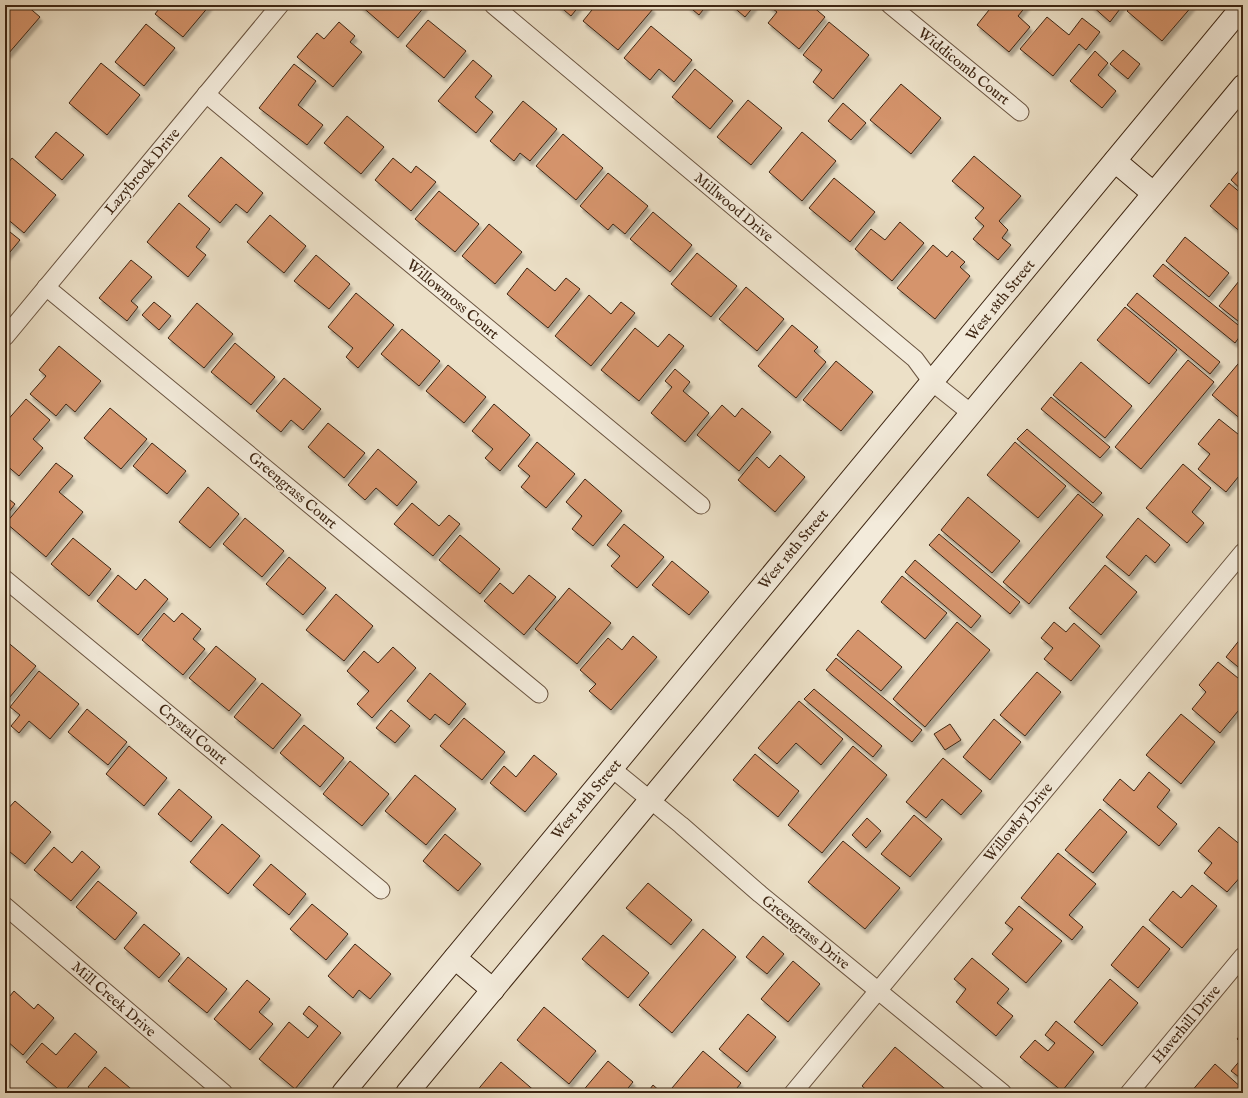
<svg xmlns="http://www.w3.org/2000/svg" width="1248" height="1098" viewBox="0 0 1248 1098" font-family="'IM FELL English',serif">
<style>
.building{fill:#d5946c;stroke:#3e2613;filter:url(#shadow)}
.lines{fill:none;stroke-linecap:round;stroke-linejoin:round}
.minor-casing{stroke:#6a5440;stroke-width:19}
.secondary-casing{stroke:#3e2613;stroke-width:24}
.minor{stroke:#f3ebdb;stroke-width:17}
.secondary{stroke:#f3ebdb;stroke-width:22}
.labels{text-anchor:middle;stroke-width:3;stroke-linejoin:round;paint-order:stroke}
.street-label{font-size:15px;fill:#3e2613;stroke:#f3ebdb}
</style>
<defs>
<filter id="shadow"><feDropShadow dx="2.5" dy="4.5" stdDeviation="1" flood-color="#0004"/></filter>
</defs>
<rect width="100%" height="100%" fill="#ece0c7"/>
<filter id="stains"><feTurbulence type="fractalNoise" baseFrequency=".005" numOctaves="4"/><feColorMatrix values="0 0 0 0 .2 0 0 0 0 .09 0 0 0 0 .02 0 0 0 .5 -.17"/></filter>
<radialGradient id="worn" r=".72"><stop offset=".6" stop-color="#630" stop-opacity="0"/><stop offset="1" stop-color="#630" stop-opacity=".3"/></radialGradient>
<g class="building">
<path d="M5 5H26L40 17 8 54 5 52Z"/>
<path d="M162 5H210L183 37 155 14Z"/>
<path d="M360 5H426L398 38Z"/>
<path d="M558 5H580L571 16Z"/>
<path d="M596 5H649L653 9 618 50 583 21Z"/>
<path d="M687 5H707L699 15Z"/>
<path d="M731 5H755L745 17Z"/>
<path d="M768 5H811L825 17 799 49 768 23 777 12Z"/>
<path d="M993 5H1027L1018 16 1030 27 1009 52 977 25Z"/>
<path d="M1091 5H1123L1110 22Z"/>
<path d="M1132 5H1193L1162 41 1127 11Z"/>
<path d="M1047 17 1069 35 1082 18 1100 32 1086 50 1079 44 1053 76 1020 49Z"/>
<path d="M428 20 466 51 444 78 406 46Z"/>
<path d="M339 22 355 36 350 42 362 52 333 87 297 57 317 33 324 39Z"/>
<path d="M829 22 869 55 833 99 813 82 822 70 803 55Z"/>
<path d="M146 24 175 48 144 86 115 62Z"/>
<path d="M651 26 692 60 674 82 659 69 650 80 624 58Z"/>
<path d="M1123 50 1140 64 1128 79 1110 64Z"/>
<path d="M1095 51 1108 63 1098 75 1116 91 1102 108 1070 81Z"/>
<path d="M473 60 492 76 475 97 493 112 476 133 438 101Z"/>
<path d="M101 63 140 95 107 135 69 103Z"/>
<path d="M294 64 316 81 298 105 323 125 307 145 259 108Z"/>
<path d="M695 69 733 101 710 129 672 97Z"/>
<path d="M901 84 941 118 911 154 870 120Z"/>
<path d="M748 100 782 128 751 165 717 137Z"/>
<path d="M523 101 557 129 530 161 520 153 514 161 490 141Z"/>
<path d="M843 103 866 123 851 140 828 121Z"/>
<path d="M347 116 384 147 361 174 324 143Z"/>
<path d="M56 132 84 155 62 180 35 157Z"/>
<path d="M802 132 836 161 802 201 769 172Z"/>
<path d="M563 134 603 168 576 200 536 166Z"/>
<path d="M974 156 1021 196 999 221 1008 230 1002 238 1011 245 998 260 973 239 984 226 975 218 984 208 952 181Z"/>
<path d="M221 157 263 193 247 213 236 204 220 223 188 196Z"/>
<path d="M12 158 56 195 24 233 5 217V167Z"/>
<path d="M393 158 411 173 416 166 436 182 411 211 375 180Z"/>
<path d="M1241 168 1243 169V191L1231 180Z"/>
<path d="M608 173 648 206 625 234 613 224 608 230 580 206Z"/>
<path d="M834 178 875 212 850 242 809 208Z"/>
<path d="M1229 183 1243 195V234L1210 206Z"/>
<path d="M439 191 479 224 455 252 415 219Z"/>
<path d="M179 203 210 229 196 247 206 255 188 277 147 242Z"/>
<path d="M653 212 692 245 670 272 630 239Z"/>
<path d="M270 215 306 246 284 273 247 242Z"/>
<path d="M900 222 924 243 892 281 855 249 871 229 885 240Z"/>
<path d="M489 224 522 252 495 284 462 256Z"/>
<path d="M5 228 20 240 5 258Z"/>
<path d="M1185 237 1229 273 1209 297 1166 261Z"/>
<path d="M933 245 947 257 952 251 965 262 960 267 970 276 935 319 897 288Z"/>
<path d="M697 253 737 286 711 317 671 284Z"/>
<path d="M316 255 350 284 329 309 294 281Z"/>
<path d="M131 260 152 277 131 301 138 307 127 321 99 298Z"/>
<path d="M1163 264 1243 329V332L1235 343 1153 276Z"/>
<path d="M527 268 555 291 566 278 580 289 548 328 507 294Z"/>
<path d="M1243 276V325L1219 306Z"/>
<path d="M746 287 784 319 757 351 719 319Z"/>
<path d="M356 293 394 325 358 368 346 357 353 348 328 327Z"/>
<path d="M1137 293 1220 362 1210 374 1127 305Z"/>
<path d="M589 295 611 314 621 302 635 313 591 366 555 336Z"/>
<path d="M154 302 171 316 159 330 142 315Z"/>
<path d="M197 303 233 334 204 368 168 338Z"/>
<path d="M1125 307 1177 350 1149 384 1097 340Z"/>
<path d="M792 325 818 347 814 351 826 362 796 398 758 366Z"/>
<path d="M635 328 658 347 669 334 684 346 639 401 601 370Z"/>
<path d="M402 329 440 361 419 386 381 354Z"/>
<path d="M235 343 275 377 251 405 211 372Z"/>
<path d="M59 346 101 381 75 412 66 404 56 416 30 394 46 376 39 370Z"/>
<path d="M1243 358V421L1212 395Z"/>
<path d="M1188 360 1214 382 1141 469 1115 447Z"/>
<path d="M836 361 873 392 841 431 803 400Z"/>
<path d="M1081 362 1132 406 1105 438 1053 395Z"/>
<path d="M448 365 486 397 464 423 426 391Z"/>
<path d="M675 369 690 382 683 391 709 413 685 442 651 413 672 387 665 381Z"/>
<path d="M284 378 321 409 303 430 291 420 281 432 256 411Z"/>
<path d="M1051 397 1110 447 1100 458 1041 409Z"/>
<path d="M26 399 50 420 33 439 43 448 19 476 5 464V423Z"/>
<path d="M494 404 530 435 500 471 485 458 493 449 472 431Z"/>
<path d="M722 405 735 417 742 408 771 432 739 471 697 435Z"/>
<path d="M110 408 147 439 121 469 84 438Z"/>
<path d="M1219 419 1243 438V471L1226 492 1198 469 1210 454 1198 444Z"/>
<path d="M328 423 365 453 344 478 308 447Z"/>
<path d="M1027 429 1102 493 1093 503 1017 439Z"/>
<path d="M537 442 575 474 546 508 521 487 530 476 518 466Z"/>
<path d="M1015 442 1066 486 1038 518 987 475Z"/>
<path d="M152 443 186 471 167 494 133 466Z"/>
<path d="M378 449 417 482 397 506 376 488 365 500 348 485Z"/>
<path d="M780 455 805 477 775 512 738 480 757 457 769 468Z"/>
<path d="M56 463 73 476 59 492 83 512 46 557 6 523Z"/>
<path d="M1183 464 1211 488 1192 512 1204 523 1187 543 1146 508Z"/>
<path d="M585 479 622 511 593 546 572 529 582 516 566 502Z"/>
<path d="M208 487 239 514 210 548 179 522Z"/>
<path d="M1078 494 1103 515 1029 604 1003 582Z"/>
<path d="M5 496 15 504 5 517Z"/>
<path d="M968 497 1020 541 992 573 941 530Z"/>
<path d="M412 503 439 526 449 515 460 524 433 556 394 524Z"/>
<path d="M245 518 284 551 262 577 223 544Z"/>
<path d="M1138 518 1170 545 1155 563 1146 555 1129 576 1106 557Z"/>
<path d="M624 524 664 557 637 588 611 566 620 556 607 545Z"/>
<path d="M939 534 1020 602 1010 614 929 545Z"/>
<path d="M460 535 500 569 480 594 439 560Z"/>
<path d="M73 538 111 569 89 596 51 564Z"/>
<path d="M289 557 326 588 303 615 266 584Z"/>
<path d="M915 560 981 616 971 628 905 572Z"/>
<path d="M672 561 709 592 689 615 652 585Z"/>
<path d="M1105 565 1137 592 1101 635 1069 608Z"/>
<path d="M118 575 136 590 145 579 168 599 138 635 97 601Z"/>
<path d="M529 575 556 597 524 635 484 601 500 583 513 594Z"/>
<path d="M902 576 947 613 925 639 881 602Z"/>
<path d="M569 588 611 623 577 664 535 629Z"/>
<path d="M336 594 373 626 344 661 306 630Z"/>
<path d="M164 613 174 622 182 613 201 629 193 639 205 649 183 675 142 640Z"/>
<path d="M957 622 990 650 925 727 893 699Z"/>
<path d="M1054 622 1066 632 1074 623 1100 646 1071 681 1044 659 1053 648 1041 638Z"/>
<path d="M858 630 902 667 881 691 837 655Z"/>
<path d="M633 636 657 657 611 710 589 691 596 684 580 670 608 638 622 650Z"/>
<path d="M1241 638 1243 639V671L1226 657Z"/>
<path d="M5 640 36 666 9 698 5 694Z"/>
<path d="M216 646 256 679 229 711 189 678Z"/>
<path d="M393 647 416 668 372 718 357 704 369 691 347 671 364 651 378 663Z"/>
<path d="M836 658 922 730 912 742 826 670Z"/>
<path d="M1218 662 1243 682V705L1220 733 1192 709 1206 692 1199 685Z"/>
<path d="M39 671 79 704 50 739 29 721 19 733 11 726 20 715 10 707Z"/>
<path d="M1037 672 1061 692 1025 736 1000 715Z"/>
<path d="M430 673 466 704 449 725 435 714 430 720 407 701Z"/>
<path d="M262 683 301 715 273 749 234 717Z"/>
<path d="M814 689 882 746 873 757 804 699Z"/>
<path d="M799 701 843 739 821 765 796 743 777 764 758 748Z"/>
<path d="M87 709 127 742 108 765 68 732Z"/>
<path d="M391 710 410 726 395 743 376 728Z"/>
<path d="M1181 714 1215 742 1181 784 1146 755Z"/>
<path d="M464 718 505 752 482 780 440 746Z"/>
<path d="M994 719 1021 742 990 780 963 757Z"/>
<path d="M950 724 961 740 945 750 934 734Z"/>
<path d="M304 725 344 758 320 787 280 753Z"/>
<path d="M129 746 167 778 144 806 106 774Z"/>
<path d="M853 746 887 775 822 853 788 825Z"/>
<path d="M755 754 799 791 778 817 733 780Z"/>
<path d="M534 755 557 774 525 812 490 783 504 766 516 777Z"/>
<path d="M943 758 982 791 961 815 942 799 926 818 906 802Z"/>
<path d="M350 761 389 794 362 826 323 794Z"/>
<path d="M1149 772 1170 790 1157 807 1177 824 1159 846 1103 800 1120 779 1134 791Z"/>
<path d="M415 775 456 809 426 845 385 811Z"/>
<path d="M179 789 212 817 191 842 158 814Z"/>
<path d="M15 801 51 832 25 864 5 848V812Z"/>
<path d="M1100 809 1127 832 1093 873 1065 850Z"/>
<path d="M914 815 942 839 910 877 881 854Z"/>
<path d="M867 818 881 831 866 848 852 835Z"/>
<path d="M222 824 260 856 228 894 190 862Z"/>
<path d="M1219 827 1243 847V874L1227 892 1204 873 1212 863 1198 851Z"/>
<path d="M445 834 481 864 458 891 423 861Z"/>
<path d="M843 841 900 888 865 929 808 882Z"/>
<path d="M54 847 72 863 82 851 100 867 71 901 34 870Z"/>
<path d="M1058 853 1096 884 1069 915 1083 927 1072 940 1021 898Z"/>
<path d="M271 864 306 894 289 915 253 885Z"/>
<path d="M98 881 137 913 115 940 76 907Z"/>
<path d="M648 883 692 920 671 945 626 908Z"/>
<path d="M1192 885 1217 906 1182 948 1149 920 1173 891 1181 898Z"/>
<path d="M312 904 348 934 326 960 290 929Z"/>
<path d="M1019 906 1062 941 1026 983 992 954 1013 929 1005 923Z"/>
<path d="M144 924 180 954 159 978 124 948Z"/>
<path d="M1143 926 1170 949 1138 988 1111 965Z"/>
<path d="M703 929 736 957 672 1033 639 1005Z"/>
<path d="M603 935 649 973 628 998 582 959Z"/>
<path d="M763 936 784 954 767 974 746 957Z"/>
<path d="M355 944 391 974 370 999 359 990 353 998 328 976Z"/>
<path d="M188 957 227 989 207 1013 168 981Z"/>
<path d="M972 958 1009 989 997 1003 1013 1016 996 1036 956 1002 966 989 954 979Z"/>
<path d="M793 961 820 984 788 1022 761 999Z"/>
<path d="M1110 979 1138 1003 1102 1046 1074 1022Z"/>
<path d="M247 980 270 999 259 1012 273 1024 250 1050 214 1019Z"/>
<path d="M14 991 34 1009 38 1004 54 1018 23 1055 7 1041 5 1043V1002Z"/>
<path d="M309 1006 341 1033 295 1089 259 1059 289 1022 308 1038 318 1026 303 1014Z"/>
<path d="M544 1007 596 1051 569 1084 517 1040Z"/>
<path d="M748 1014 776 1037 747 1072 719 1049Z"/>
<path d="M1056 1021 1094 1052 1062 1091 1020 1057 1035 1040 1048 1051 1055 1043 1045 1035Z"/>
<path d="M1243 1032V1044L1237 1039Z"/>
<path d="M75 1033 97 1052 63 1093 26 1062 42 1043 56 1055Z"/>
<path d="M895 1047 950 1093H870L862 1086Z"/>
<path d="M703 1051 741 1083 733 1093H679L672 1088Z"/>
<path d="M1243 1057V1080L1231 1071Z"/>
<path d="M608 1061 633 1082 624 1093H581Z"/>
<path d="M501 1062 537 1093H475Z"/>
<path d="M1215 1064 1243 1089V1093H1190Z"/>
<path d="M105 1067 136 1093H95L88 1087Z"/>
<path d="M653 1085 662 1093H647Z"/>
</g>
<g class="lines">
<defs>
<g id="minor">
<path d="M493 5 915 359 932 382 971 413"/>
<path d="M890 5 1020 112"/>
<path d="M206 94 701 505"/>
<path d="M46 287 539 694"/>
<path d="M5 337 280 5"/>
<path d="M5 579 381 890"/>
<path d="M611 768 681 825 760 894 1003 1093"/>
<path d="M5 906 224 1093"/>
<path d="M793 1093 1243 552"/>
<path d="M1129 1093 1243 956"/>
</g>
<g id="secondary">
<path d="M1115 161 1153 193"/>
<path d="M455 958 493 990"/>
<path d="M343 1093 1243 6"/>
<path d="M407 1093 1243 86"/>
</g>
</defs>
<use href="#minor" class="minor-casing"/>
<use href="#secondary" class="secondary-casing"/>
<use href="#minor" class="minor"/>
<use href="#secondary" class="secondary"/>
</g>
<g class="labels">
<g class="street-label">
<text transform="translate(964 66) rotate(39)" y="5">Widdicomb Court</text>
<text transform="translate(142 171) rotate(-50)" y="5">Lazybrook Drive</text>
<text transform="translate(734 207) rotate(40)" y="5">Millwood Drive</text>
<text transform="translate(453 299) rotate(40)" y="5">Willowmoss Court</text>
<text transform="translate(1000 300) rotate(-51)" y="5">West 18th Street</text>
<text transform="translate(293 490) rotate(40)" y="5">Greengrass Court</text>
<text transform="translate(793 549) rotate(-50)" y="5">West 18th Street</text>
<text transform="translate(193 734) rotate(40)" y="5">Crystal Court</text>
<text transform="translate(586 799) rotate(-50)" y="5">West 18th Street</text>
<text transform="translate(1018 822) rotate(-50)" y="5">Willowby Drive</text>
<text transform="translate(806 932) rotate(39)" y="5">Greengrass Drive</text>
<text transform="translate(114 999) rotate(41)" y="5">Mill Creek Drive</text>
<text transform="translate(1186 1024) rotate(-50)" y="5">Haverhill Drive</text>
</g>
</g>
<rect width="1248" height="1098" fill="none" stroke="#ece0c7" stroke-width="20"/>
<rect x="6" y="6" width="1236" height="1086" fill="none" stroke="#3e2613" stroke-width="2"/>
<rect x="10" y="10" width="1228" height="1078" fill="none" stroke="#3e2613"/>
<rect width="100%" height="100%" filter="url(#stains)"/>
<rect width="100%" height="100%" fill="url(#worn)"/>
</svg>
